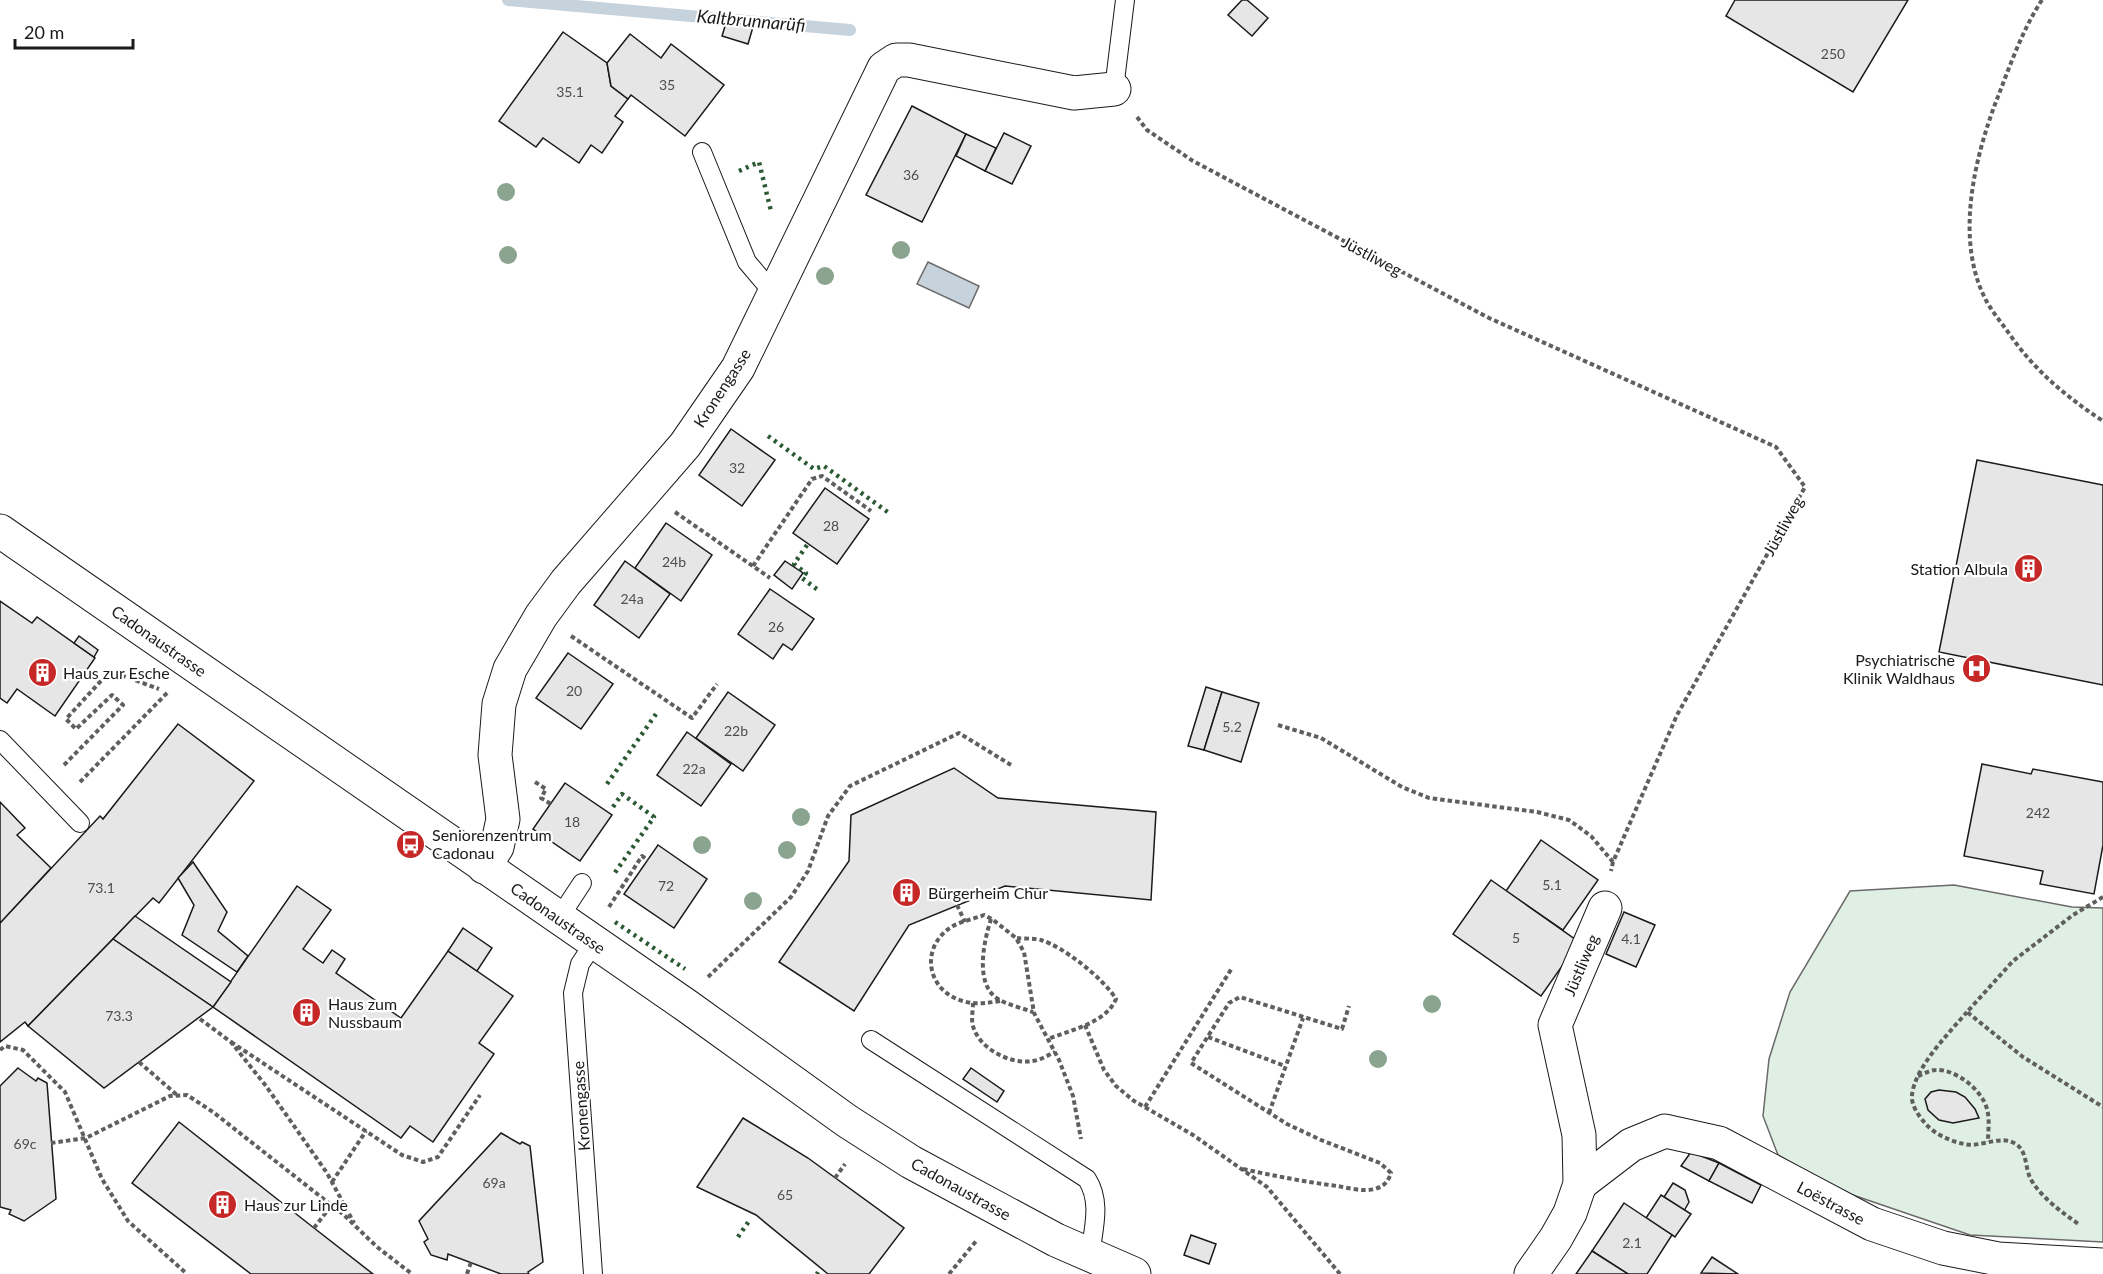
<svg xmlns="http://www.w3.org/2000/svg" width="2103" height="1274" viewBox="0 0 2103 1274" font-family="Lato,sans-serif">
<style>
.green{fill:#e0efe3;stroke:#6a6a6a;stroke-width:1.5}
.water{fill:#c6d2dc;stroke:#6a6a6a;stroke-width:1.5}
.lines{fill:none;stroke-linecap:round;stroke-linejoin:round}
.stream{stroke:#c6d2dc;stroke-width:12}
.building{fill:#e6e6e6;stroke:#1a1a1a;stroke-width:1.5}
.lane-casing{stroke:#1a1a1a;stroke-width:20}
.street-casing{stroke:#1a1a1a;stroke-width:35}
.path{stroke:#5f5f5f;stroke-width:4;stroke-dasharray:4.5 3;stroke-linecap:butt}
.lane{stroke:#fff;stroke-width:18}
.street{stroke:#fff;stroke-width:33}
.hedge{stroke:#2b5a34;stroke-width:4.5;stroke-dasharray:3 4.5;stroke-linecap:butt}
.tree{fill:#8aa48f}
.labels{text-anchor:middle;stroke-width:4.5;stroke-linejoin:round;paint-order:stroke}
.number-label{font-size:14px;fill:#4d4d4d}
.street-label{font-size:16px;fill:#1a1a1a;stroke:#fff}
.poi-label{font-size:16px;fill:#1a1a1a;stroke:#fff;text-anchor:start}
.water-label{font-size:18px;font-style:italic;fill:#1a1a1a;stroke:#fff}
</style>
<rect width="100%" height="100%" fill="#fff"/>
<path class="green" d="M1954 885 2072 907 2103 908V1242L1970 1235 1844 1192 1778 1155 1763 1116 1769 1059 1790 992 1850 891Z"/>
<path class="water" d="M928 262 979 286 969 308 917 284Z"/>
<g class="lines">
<path class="stream" d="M508 0 850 30"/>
</g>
<g class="building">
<path d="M1242 0H1247L1268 18 1252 36 1228 15Z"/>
<path d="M1735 0H1908L1853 92 1726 16Z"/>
<path d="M727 20 753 27 748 44 722 36Z"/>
<path d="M563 32 607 63 611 86 628 99 615 116 623 122 602 153 591 145 579 163 543 138 536 147 499 121Z"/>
<path d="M630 34 661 58 671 44 724 85 685 136 631 95 628 99 611 86 607 63Z"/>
<path d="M912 106 966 134 922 222 866 195Z"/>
<path d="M1004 133 1031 146 1012 184 985 171Z"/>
<path d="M966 134 996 148 985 171 956 156Z"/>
<path d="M731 429 775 460 742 506 699 475Z"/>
<path d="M1977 460 2103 485V685L1939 652Z"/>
<path d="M825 488 869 519 837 564 793 533Z"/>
<path d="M666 523 712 555 681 601 635 568Z"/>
<path d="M625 561 670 594 639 638 594 605Z"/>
<path d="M785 561 803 573 792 589 774 575Z"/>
<path d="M770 589 814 619 792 650 783 644 773 659 738 634Z"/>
<path d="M0 601 32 623 37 617 95 658 55 716 17 689 7 703 0 698Z"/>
<path d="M79 636 98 650 94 657 74 643Z"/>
<path d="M568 653 613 684 581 729 536 698Z"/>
<path d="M1206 687 1222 692 1204 750 1188 746Z"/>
<path d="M728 692 775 725 743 771 696 738Z"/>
<path d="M1222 692 1259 703 1241 762 1204 750Z"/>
<path d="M178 724 254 781 159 903 153 898 28 1026 25 1022 0 1042V923L100 816 103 819Z"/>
<path d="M687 732 731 764 701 806 657 775Z"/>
<path d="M1982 764 2031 774 2033 769 2103 782V845L2094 894 2040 884 2043 871 1964 856Z"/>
<path d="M954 768 998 798 1156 812 1151 900 1005 886 909 925 854 1011 779 962 849 861 851 815Z"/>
<path d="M565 783 612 815 580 861 533 829Z"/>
<path d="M0 802 25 828 17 835 51 868 0 923Z"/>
<path d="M1541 840 1598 880 1563 930 1506 891Z"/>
<path d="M658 845 707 879 674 928 624 894Z"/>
<path d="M193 862 227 912 218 931 248 956 237 972 182 935 194 905 178 878Z"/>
<path d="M1491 880 1579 942 1541 996 1453 934Z"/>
<path d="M297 886 331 910 303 949 323 963 332 950 345 959 336 973 401 1018 448 951 513 996 479 1043 494 1054 433 1142 410 1126 401 1138 213 1007Z"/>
<path d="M1624 912 1655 925 1636 967 1606 954Z"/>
<path d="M135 916 231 982 213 1007 113 939Z"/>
<path d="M463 928 492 948 477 971 448 951Z"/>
<path d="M113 939 213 1007 104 1088 28 1026Z"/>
<path d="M18 1068 36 1081 38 1078 47 1083 56 1199 24 1221 9 1214 11 1210 0 1207V1086Z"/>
<path d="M971 1068 1004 1091 997 1102 963 1079Z"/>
<path d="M1939 1090 1956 1092 1965 1097 1975 1109 1979 1118 1953 1123 1939 1120 1928 1110 1925 1099 1931 1092Z"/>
<path d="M743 1118 808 1158 904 1228 869 1274H828L756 1215 697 1187Z"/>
<path d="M179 1122 314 1228 373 1274H251L132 1183Z"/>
<path d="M501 1133 520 1144 522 1142 530 1146 543 1262 528 1272 529 1274H501L448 1254 447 1260 431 1255 424 1242 428 1239 419 1221Z"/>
<path d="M1691 1152 1719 1163 1709 1181 1681 1166Z"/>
<path d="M1719 1163 1761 1185 1752 1203 1709 1181Z"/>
<path d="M1673 1183 1685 1190 1689 1202 1684 1211 1664 1197Z"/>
<path d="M1661 1195 1691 1214 1675 1237 1646 1218Z"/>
<path d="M1624 1203 1672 1235 1647 1274H1628L1592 1251Z"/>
<path d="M1191 1235 1216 1244 1209 1264 1184 1255Z"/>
<path d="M1592 1251 1628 1274H1576Z"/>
<path d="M1712 1257 1738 1274 1701 1273Z"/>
</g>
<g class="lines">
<defs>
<g id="lane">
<path d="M1114 89 1125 0"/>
<path d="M702 152 747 262 775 295"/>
<path d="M0 740 80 823"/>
<path d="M559 918 582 883"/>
<path d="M871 1040 1087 1179C1102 1203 1093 1229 1090 1256"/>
<path d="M593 1274 573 993 580 964 594 943"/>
</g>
<g id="street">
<path d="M0 531 687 1006 847 1121 911 1162 1056 1240 1134 1274"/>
<path d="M484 867 497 847 503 819 495 755 499 704 510 669 541 616 566 582 685 445 738 368 884 68 896 60H909L1074 93 1114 89"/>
<path d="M1580 1184 1631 1145 1665 1131 1719 1143 1872 1224 1943 1248 1998 1259 2103 1265"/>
<path d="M1531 1274 1556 1238 1570 1213 1580 1184 1579 1135 1555 1025 1605 908"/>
</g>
</defs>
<use href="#lane" class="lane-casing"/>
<use href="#street" class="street-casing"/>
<g class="path">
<path d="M2042 0C2022 30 2010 66 1997 99 1974 159 1954 242 1987 302 1993 313 2001 322 2008 332 2034 370 2065 396 2103 421"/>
<path d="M1137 117 1147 130 1193 161 1489 318 1776 447 1805 487 1677 715 1613 862 1611 871"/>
<path d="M675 512 770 578"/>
<path d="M753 566 812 479 822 476 871 511"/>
<path d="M571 636 692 718 717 684"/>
<path d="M1278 725 1321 738 1402 787 1429 798 1537 812 1569 820 1591 836 1613 862"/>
<path d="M64 765 123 705 112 695 76 729 66 719 110 671 159 689"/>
<path d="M80 782 169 691"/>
<path d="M535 782 546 789 541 798 551 804"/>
<path d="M2103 897 2073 915 2013 961 1967 1012 2023 1057 2103 1107"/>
<path d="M957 905 965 922"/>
<path d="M609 907 642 856 648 860"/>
<path d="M991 919C984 941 974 984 998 999 1008 1005 1022 1008 1033 1012"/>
<path d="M1017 938C1024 939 1034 938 1041 940 1064 947 1104 979 1116 999 1106 1023 1071 1030 1048 1039"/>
<path d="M708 977 791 897 808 871 828 816 850 786 959 733 1011 765"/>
<path d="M1000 1001C987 1003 975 1005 963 1001 926 991 919 946 953 926 962 921 974 919 984 915L992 919 1016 938 1024 952 1034 1013 1059 1060 1073 1096 1081 1139"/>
<path d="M973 1003C973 1010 971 1020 973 1026 979 1049 1011 1065 1033 1061 1041 1060 1048 1055 1055 1052"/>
<path d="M1967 1012C1949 1033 1915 1067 1912 1095 1911 1105 1918 1115 1925 1123 1934 1134 1950 1141 1964 1144 1980 1148 1999 1135 2014 1143 2026 1149 2025 1163 2029 1175 2036 1194 2064 1214 2080 1225"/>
<path d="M200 1019 231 1042 266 1086 327 1173 354 1223"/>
<path d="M1085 1025 1104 1070 1116 1086 1134 1101 1193 1135 1267 1187 1340 1274"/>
<path d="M1208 1037 1285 1066"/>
<path d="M231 1042 402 1155 423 1162 438 1157 480 1095"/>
<path d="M0 1050 5 1046 23 1050 65 1092 102 1179 128 1221 187 1274"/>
<path d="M139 1062 177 1095"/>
<path d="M1918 1076C1924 1074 1930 1070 1936 1070 1956 1069 1982 1090 1987 1109 1990 1120 1988 1131 1988 1142"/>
<path d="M1145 1107 1232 968"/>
<path d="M1269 1113 1303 1018"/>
<path d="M51 1143 86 1138 170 1096 187 1095 213 1112 344 1215 377 1247 412 1274"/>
<path d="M1243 1169C1275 1176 1306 1182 1337 1186 1349 1188 1363 1192 1375 1189 1384 1186 1388 1182 1391 1173L1380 1163 1321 1140 1287 1124 1191 1063 1229 1003 1240 997 1342 1029 1349 1006"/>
<path d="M835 1178 845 1164"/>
<path d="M332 1182 366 1131"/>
<path d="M314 1228 331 1206"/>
<path d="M467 1274 471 1262"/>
<path d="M949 1274 977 1240"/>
</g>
<use href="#lane" class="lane"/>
<use href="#street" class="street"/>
<g class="hedge">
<path d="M739 171 759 162 771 211"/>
<path d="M768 436 814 469 824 466 889 513"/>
<path d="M807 545 794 564 806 573 802 578 818 590"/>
<path d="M607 784 656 714"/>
<path d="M613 807 622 794 654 817 614 874"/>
<path d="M615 922 685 969"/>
<path d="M738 1237 749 1221"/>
<path d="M817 1274 818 1272"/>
</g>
</g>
<g class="tree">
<circle cx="506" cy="192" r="9"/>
<circle cx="901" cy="250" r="9"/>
<circle cx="508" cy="255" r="9"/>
<circle cx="825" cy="276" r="9"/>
<circle cx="801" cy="817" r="9"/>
<circle cx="702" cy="845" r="9"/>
<circle cx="787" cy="850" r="9"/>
<circle cx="753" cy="901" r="9"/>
<circle cx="1432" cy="1004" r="9"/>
<circle cx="1378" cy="1059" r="9"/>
</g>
<defs>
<symbol id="building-disc" viewBox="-11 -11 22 22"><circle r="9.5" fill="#c62828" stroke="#fff"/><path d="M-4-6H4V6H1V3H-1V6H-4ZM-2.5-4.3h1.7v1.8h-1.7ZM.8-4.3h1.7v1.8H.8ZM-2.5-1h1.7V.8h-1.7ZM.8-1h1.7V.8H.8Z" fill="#fff"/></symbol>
<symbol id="hospital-disc" viewBox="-11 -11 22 22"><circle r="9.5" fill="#c62828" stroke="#fff"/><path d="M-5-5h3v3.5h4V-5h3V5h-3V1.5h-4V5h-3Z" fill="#fff"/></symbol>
<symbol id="bus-disc" viewBox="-11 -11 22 22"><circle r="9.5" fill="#c62828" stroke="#fff"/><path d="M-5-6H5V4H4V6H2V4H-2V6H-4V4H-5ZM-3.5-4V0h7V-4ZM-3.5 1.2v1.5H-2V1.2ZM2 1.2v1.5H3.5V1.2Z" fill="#fff"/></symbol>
</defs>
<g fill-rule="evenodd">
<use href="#building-disc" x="2012" y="552" width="33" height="33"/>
<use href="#hospital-disc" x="1960" y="652" width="33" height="33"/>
<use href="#building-disc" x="26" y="656" width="33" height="33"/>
<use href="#bus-disc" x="394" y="828" width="33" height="33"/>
<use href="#building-disc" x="890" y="876" width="33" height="33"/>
<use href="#building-disc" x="290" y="996" width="33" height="33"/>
<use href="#building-disc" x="206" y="1188" width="33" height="33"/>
</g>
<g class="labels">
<g class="number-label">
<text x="1833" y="59">250</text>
<text x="667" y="90">35</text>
<text x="570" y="97">35.1</text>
<text x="911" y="180">36</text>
<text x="737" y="473">32</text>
<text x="831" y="531">28</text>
<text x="674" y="567">24b</text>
<text x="632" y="604">24a</text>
<text x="776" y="632">26</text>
<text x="574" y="696">20</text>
<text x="1232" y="732">5.2</text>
<text x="736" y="736">22b</text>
<text x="694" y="774">22a</text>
<text x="2038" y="818">242</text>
<text x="572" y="827">18</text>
<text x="1552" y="890">5.1</text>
<text x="666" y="891">72</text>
<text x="101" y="893">73.1</text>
<text x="1516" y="943">5</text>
<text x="1631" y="944">4.1</text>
<text x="119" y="1021">73.3</text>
<text x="25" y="1149">69c</text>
<text x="494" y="1188">69a</text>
<text x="785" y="1200">65</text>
<text x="1632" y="1248">2.1</text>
</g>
<g class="street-label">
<text transform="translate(1372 256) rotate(28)" y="6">Jüstliweg</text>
<text transform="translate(722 388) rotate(-57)" y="6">Kronengasse</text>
<text transform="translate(1783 526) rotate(-61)" y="6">Jüstliweg</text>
<text transform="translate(159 641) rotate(35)" y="6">Cadonaustrasse</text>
<text transform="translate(558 918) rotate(35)" y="6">Cadonaustrasse</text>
<text transform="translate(1581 965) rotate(-67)" y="6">Jüstliweg</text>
<text transform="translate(581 1106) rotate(-94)" y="6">Kronengasse</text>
<text transform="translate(961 1189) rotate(29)" y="6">Cadonaustrasse</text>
<text transform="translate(1831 1203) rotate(28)" y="6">Loëstrasse</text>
</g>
<g class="poi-label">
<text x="2008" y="575" text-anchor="end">Station Albula</text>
<text x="1955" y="666" text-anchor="end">Psychiatrische<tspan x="1955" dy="18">Klinik Waldhaus</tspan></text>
<text x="63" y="679">Haus zur Esche</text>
<text x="432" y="841">Seniorenzentrum<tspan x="432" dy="18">Cadonau</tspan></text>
<text x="928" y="899">Bürgerheim Chur</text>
<text x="328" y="1010">Haus zum<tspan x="328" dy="18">Nussbaum</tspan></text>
<text x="244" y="1211">Haus zur Linde</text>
</g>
<g class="water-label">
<text transform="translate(751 21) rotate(5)" y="6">Kaltbrunnarüfi</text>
</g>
</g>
<path d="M15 39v9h118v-9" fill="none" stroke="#1a1a1a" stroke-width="3"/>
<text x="24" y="39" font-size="18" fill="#1a1a1a" stroke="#ffffff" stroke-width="4.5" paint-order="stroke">20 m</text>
</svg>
